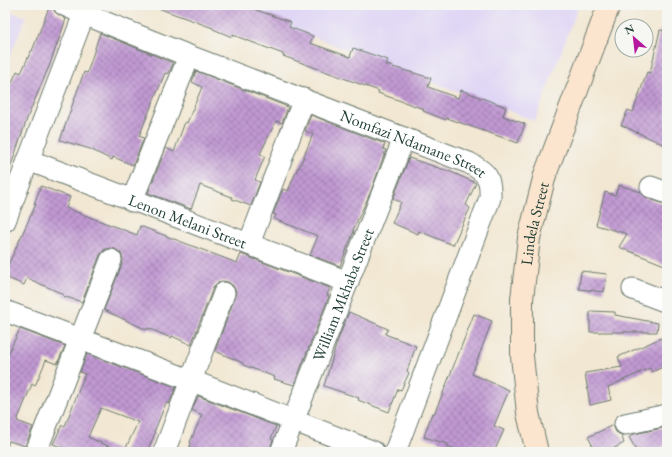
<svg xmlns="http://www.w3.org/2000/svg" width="672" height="457" viewBox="0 0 672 457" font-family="'EB Garamond',serif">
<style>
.built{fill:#dfd5f5}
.building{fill:url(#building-cross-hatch)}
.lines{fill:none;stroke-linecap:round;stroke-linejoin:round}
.street-casing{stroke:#69786b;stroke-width:23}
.secondary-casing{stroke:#69786b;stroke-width:24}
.street{stroke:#fff;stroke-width:21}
.secondary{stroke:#fbe5cf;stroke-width:22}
.labels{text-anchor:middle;stroke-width:3;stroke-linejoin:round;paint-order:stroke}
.street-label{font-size:16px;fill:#1f3d34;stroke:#f6f6f2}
</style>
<defs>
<pattern id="building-cross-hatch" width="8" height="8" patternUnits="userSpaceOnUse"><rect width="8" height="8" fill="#c199d3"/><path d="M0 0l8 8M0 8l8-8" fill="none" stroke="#9c7eac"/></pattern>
</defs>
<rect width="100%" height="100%" fill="#f6f6f2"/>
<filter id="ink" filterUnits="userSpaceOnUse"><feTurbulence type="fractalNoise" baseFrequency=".025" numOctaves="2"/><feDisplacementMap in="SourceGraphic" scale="8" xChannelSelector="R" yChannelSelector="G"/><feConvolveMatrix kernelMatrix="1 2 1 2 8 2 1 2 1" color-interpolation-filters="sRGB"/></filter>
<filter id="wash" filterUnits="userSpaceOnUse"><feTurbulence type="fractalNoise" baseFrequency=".012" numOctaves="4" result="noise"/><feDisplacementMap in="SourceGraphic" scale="16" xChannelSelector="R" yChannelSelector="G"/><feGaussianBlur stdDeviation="0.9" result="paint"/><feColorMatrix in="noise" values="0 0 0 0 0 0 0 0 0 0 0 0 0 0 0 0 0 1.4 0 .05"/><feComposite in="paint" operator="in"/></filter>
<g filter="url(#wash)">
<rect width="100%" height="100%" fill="#f2e7d2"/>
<g class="built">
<path d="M230 5H579L535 121Z"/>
<path d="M5 10 26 17 5 68Z"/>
</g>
<g id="blocks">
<g class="building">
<path d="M50 5H52L55 12 66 19 50 64 28 116 8 174 5 173V98L17 71 21 73 31 51H32Z"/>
<path d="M155 5H242L291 22 289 27 313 36 310 43 350 57 353 48 388 60 386 65 431 78 428 87 458 98 461 90 506 107 503 116 525 124 518 143 447 118 446 120 423 111 424 109 378 93 379 91 283 56V54L233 35 232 37 213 29V28L155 7Z"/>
<path d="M660 30 667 31V146L621 125 628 110 633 112 647 72 650 73Z"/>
<path d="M100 33 173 63 170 71H169L167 74 165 73 139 136 144 138 133 165 113 157 112 160 90 149 60 140 84 72 87 73Z"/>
<path d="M196 71 288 107 282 123 276 121 260 154 265 156 255 180 260 182 251 206 232 199V197L200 185 191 209 148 193 166 148 174 152 185 122 187 123 202 87 192 82Z"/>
<path d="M311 115 385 144 383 149 386 150 371 191 353 230 354 231 340 266 310 255 318 236 274 219 276 215 273 214 283 189 288 191 298 167 299 168 313 134 305 131Z"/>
<path d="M409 158 451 172 476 183 466 205 470 208 453 245 419 231 418 234 392 223 401 202 393 199Z"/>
<path d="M619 185 641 192 647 198 667 205V266L619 247 627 234 596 225 605 192 615 195Z"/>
<path d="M41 186 70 197 66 208 137 235 140 226 237 263 241 254 330 288 327 295 329 296 294 385 274 379 275 377 243 365V363L215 351 235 297 236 291 233 286 228 282 222 281 216 284 213 288 191 345 172 336 171 338 148 328 147 330 104 310 122 264 123 259 121 253 115 249 110 248 104 250 100 255 82 302 63 296V294L27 278 24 285 5 277V272L36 204H34Z"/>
<path d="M581 271 607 274 604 292 579 289Z"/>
<path d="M590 311 615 312V315L658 323 657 332H590Z"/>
<path d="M349 312 388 329 385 334 416 346 407 371 409 373 401 390 398 389 389 412 358 400 359 398 324 386 337 342Z"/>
<path d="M474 314 492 321 472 374 509 390 494 426 504 430 494 452H464L447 446 448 444 424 437 432 413 434 414 443 393Z"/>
<path d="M20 329 65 346 57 364 46 360 35 386 32 384 17 421 33 427 25 446 9 441 6 450 5 360Z"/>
<path d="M661 338 667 353V365L652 372 650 368 608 387 611 400 590 405 585 373 622 367 618 357Z"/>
<path d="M87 354 176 387 169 404 166 403 154 432 155 433 147 452H124L138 422 101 408 88 437 122 452H73L53 444 62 425 65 426 85 374 80 372Z"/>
<path d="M198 396 276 426 271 439 273 440 269 452H188L191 443 190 442 202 415 192 410Z"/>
<path d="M613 425 616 432 621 435 624 443 607 452H596L588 437Z"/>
<path d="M667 427V445L654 452H637L629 437 634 434Z"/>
</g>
</g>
</g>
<g filter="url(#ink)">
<use href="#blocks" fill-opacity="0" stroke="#69786b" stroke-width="1"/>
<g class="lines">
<defs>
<g id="street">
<path id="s1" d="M64 5 84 14 189 56 469 163C487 173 491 177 490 198L395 452"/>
<path id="s2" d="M28 160 348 282"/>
<path d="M651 187 667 193"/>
<path d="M132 201 189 56"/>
<path d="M5 221 84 14"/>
<path d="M249 244 304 99"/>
<path d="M633 289 667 302"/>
<path d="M5 311 190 380 374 452"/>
<path d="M625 424 667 415"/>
<path d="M36 452 111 260"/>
<path d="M164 452 224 293"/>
<path id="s3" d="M281 452 404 138"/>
</g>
<g id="secondary">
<path id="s4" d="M537 452 528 413 522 356V299L529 238 545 175 609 5"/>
</g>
</defs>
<use href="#street" class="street-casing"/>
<use href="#secondary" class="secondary-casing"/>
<use href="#street" class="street"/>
<use href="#secondary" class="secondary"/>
</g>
</g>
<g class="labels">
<g class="street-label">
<text dy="6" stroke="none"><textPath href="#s1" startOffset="376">Nomfazi Ndamane Street</textPath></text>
<text dy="6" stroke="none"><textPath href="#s2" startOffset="171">Lenon Melani Street</textPath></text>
<text dy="6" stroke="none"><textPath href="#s4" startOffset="231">Lindela Street</textPath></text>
<text dy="6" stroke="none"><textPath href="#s3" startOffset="169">William Mkhaba Street</textPath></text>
</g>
</g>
<rect width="672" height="457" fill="none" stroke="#f6f6f2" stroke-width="20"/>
<g transform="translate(634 38) rotate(332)"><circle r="19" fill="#f6f6f2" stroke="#a0aca6"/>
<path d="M0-3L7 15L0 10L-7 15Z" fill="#b5179e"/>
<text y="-6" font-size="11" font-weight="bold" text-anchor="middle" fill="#1f3d34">N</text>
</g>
</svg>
